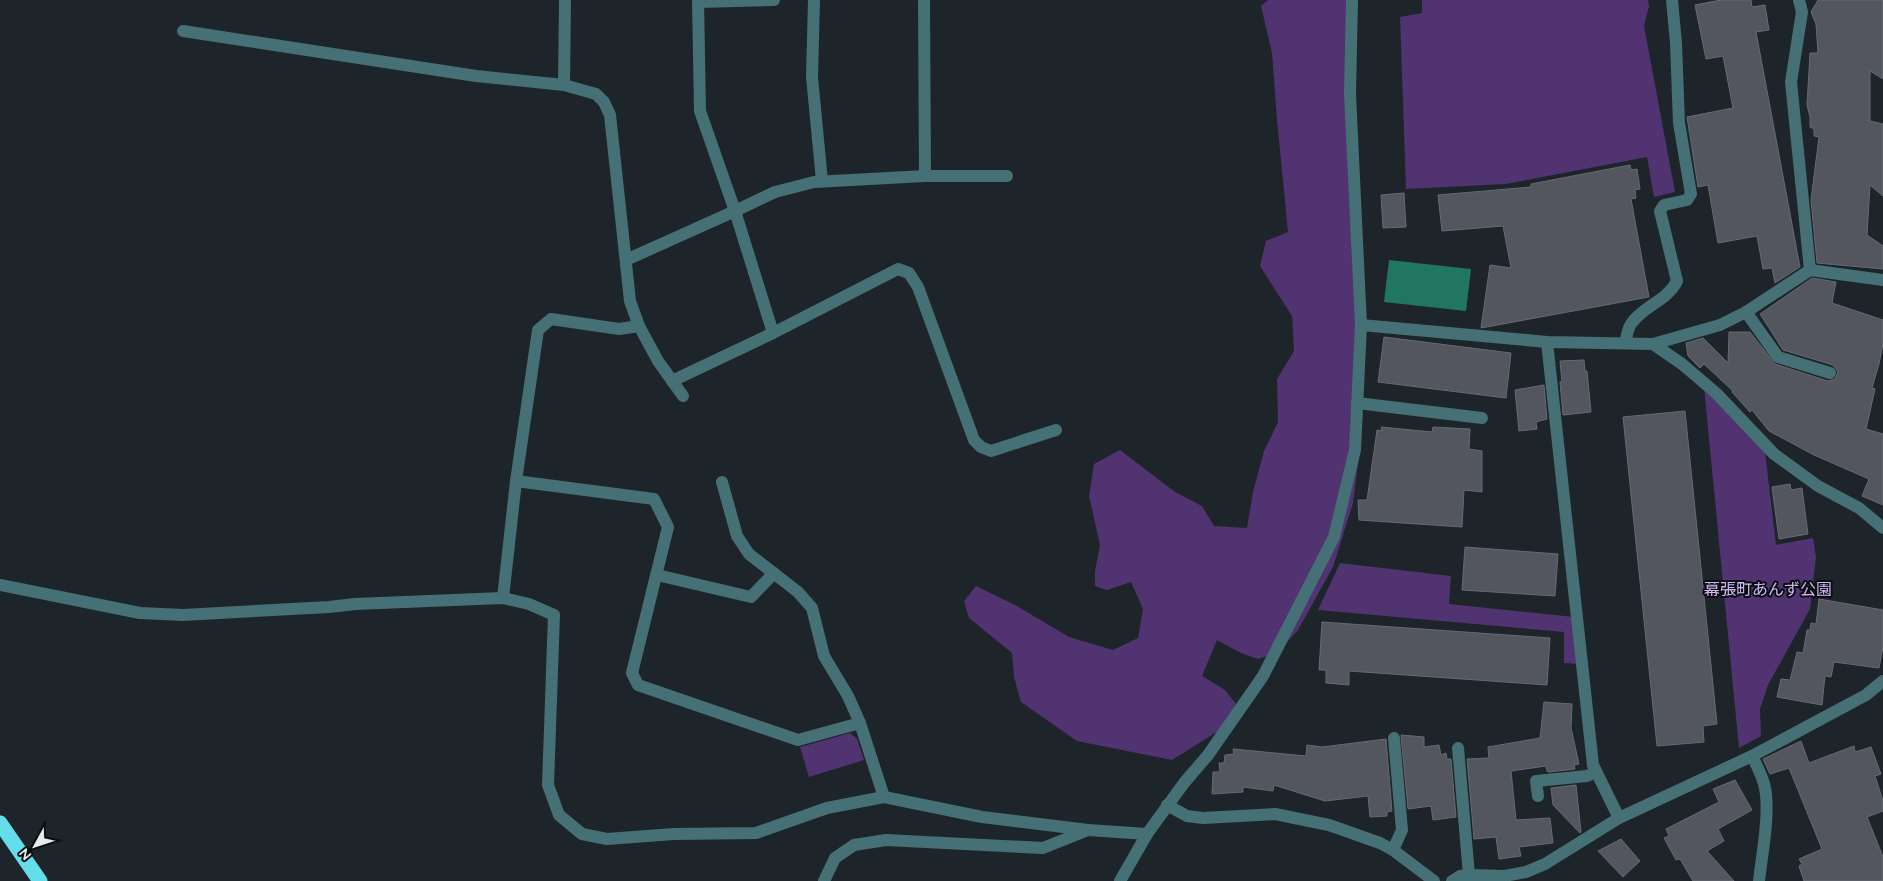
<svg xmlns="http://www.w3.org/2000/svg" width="1883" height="881" viewBox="0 0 1883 881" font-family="Quicksand,'Noto Sans JP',sans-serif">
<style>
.green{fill:#503370}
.water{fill:#207660}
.building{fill:#53565e;stroke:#676a73}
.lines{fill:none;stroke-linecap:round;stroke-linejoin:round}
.minor{stroke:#457075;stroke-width:12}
.highway{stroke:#64ddea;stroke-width:15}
.labels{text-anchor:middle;stroke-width:4;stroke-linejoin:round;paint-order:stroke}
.park-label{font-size:16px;fill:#d2b9f3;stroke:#0a0d10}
</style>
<rect width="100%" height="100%" fill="#1d252a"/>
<g class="green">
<path d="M1268 0H1347L1361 440 1353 503 1333 567 1298 630 1277 653 1258 659 1241 653 1217 640 1202 676 1225 690 1236 704 1223 728 1172 760 1077 741 1021 702 1014 677 1012 653 969 618 964 601 976 586 1015 605 1069 637 1113 650 1138 638 1143 609 1131 582 1107 590 1095 586V571L1100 545 1089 496 1094 464 1120 450 1175 492 1202 506 1214 526 1247 528 1253 492 1264 451 1278 422 1277 379 1294 351 1292 316 1260 266 1266 241 1288 232 1277 120 1272 53 1261 6Z"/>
<path d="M1422 0H1648L1649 6 1644 26 1675 192 1654 197 1647 157 1506 184 1406 189 1400 17 1422 13Z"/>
<path d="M1704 387 1765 452 1776 545 1813 538 1816 557 1810 609 1768 685 1760 709 1761 736 1739 748Z"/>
<path d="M1340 563 1451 576 1449 604 1574 617 1578 664 1564 663V632L1318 610Z"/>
<path d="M850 733 857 739 864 760 809 777 800 747Z"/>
</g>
<path class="water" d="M1389 260 1471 269 1466 311 1384 302Z"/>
<g class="building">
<path d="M1721 0H1751L1752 7 1765 5 1769 30 1756 32 1800 267 1775 283 1772 268 1763 269 1757 236 1718 243 1708 185 1698 187 1687 117 1733 108 1723 56 1706 59 1695 5Z"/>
<path d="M1818 0H1883V79L1870 71V121L1883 124V196L1870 185 1867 235 1883 246V269L1817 263 1811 200 1819 137 1814 136V129L1810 127V117L1807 105 1810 53H1818L1816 24 1811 12Z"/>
<path d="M1630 165 1631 170 1637 169 1640 189 1635 190 1636 198 1631 199 1649 297 1481 328 1490 265 1511 268 1503 226 1442 231 1438 195 1531 187V184Z"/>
<path d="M1404 193 1406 227 1383 228 1381 195Z"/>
<path d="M1812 278 1836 282 1832 303 1883 320V344L1879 364 1872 388 1875 389 1866 429 1883 434V505L1862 496 1869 479 1814 455 1769 431 1752 410 1750 412 1732 392 1733 391 1704 364 1700 368 1688 356 1686 343 1703 338 1728 363 1729 332H1750L1775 364 1828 381 1835 379 1838 372 1833 365 1783 350 1760 314Z"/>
<path d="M1384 337 1511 353 1506 398 1378 382Z"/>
<path d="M1584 360 1585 371H1587L1591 412 1563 415 1560 382H1562L1560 361Z"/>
<path d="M1544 385 1547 419 1536 422 1537 429 1519 431 1515 390Z"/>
<path d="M1685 411 1717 724 1703 726 1704 742 1657 746 1623 417Z"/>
<path d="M1381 427 1432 432 1433 427 1470 429 1469 449 1482 451V492L1464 490 1462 527 1359 520 1358 500H1367L1377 430 1382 431Z"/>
<path d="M1790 484 1791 490 1802 488 1808 534 1779 539 1772 487Z"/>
<path d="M1465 547 1558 554 1555 596 1462 590Z"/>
<path d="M1819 599 1883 610V647L1879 668 1834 662 1831 677 1825 676 1822 705 1777 697 1781 679 1790 680 1797 652 1803 653 1807 630H1810L1811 623 1816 624Z"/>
<path d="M1322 622 1550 638 1547 685 1349 671V685L1326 683V670H1319Z"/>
<path d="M1544 702 1572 704 1571 728 1579 764 1574 765 1575 769 1549 772 1547 771 1546 766 1511 771 1516 820 1550 818 1553 843 1519 847 1521 856 1499 859 1496 837 1474 839 1467 759 1489 758 1488 747 1540 738Z"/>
<path d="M1401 735 1424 737V747L1439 745 1441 755 1446 753 1447 759H1451L1456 817 1433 820 1431 806 1408 809Z"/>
<path d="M1386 739 1392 811 1387 812V816L1370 817 1368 796 1325 801 1274 785 1273 791 1243 787V792L1212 794 1213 772H1220L1219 763H1224L1225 755 1234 754 1233 749 1306 756 1307 745 1322 747Z"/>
<path d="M1801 741 1809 763 1854 746 1855 752 1871 747 1881 774 1875 776 1883 801V811L1867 817 1883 857V881H1804L1799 866 1802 864 1799 859 1822 849 1789 768 1770 774 1763 759Z"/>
<path d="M1735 780 1752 810 1718 829 1724 841 1707 851 1734 881H1693L1680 859 1676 860 1664 838 1669 836 1666 829 1719 802 1713 789Z"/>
<path d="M1576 785 1581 832 1580 833 1553 805 1551 788Z"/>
<path d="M1621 839 1640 861 1623 877 1598 851Z"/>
</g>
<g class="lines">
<g class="minor">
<path d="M698 0 700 111 735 211 775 192 814 182 925 176H1007"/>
<path d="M814 0 812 77 822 181"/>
<path d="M924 0 925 176"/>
<path d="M1799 0 1802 12 1791 82 1810 270"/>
<path d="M698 2 774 0"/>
<path d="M183 31 476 76 564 85 596 94 604 102 610 115 630 301 639 326 619 329 551 319 538 330 516 481 503 598"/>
<path d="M564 85 565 0"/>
<path d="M626 260 735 211 773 333"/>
<path d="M1746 312 1778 357 1830 373"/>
<path d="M1361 325 1547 342 1653 344 1682 364 1716 393 1774 454 1818 486 1859 508 1883 528"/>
<path d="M639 326 658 361 683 396"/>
<path d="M1547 342 1593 765 1619 818"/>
<path d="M1625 343C1627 337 1627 330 1631 324 1643 306 1667 301 1677 281L1660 211 1664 205 1687 200 1691 194 1679 123 1676 43 1672 0"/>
<path d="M1653 344 1720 325 1746 312 1810 270 1883 280"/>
<path d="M672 381 773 333 898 269 909 273 918 287 974 440 981 447 991 451 1056 430"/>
<path d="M1357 403 1482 418"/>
<path d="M516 481 654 499 668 527 632 673 638 685 798 740 860 723"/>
<path d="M722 482 737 536 749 554 798 592 812 608 824 656 848 696 860 723 884 797"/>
<path d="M657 575 751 597 774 573"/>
<path d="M0 585 140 613 183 615 329 607 355 604 503 598 529 604 554 615 548 785 559 815 582 834 607 839 674 834 756 833 827 808 884 797 982 817 1088 830"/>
<path d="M1458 748 1469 875"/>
<path d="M1752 756C1757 766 1763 777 1765 788 1770 814 1762 854 1759 881"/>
<path d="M1538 796 1536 781 1587 776 1596 772"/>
<path d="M1167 805 1187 816 1203 818 1275 814 1329 825 1380 843 1393 850 1434 881"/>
<path d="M1393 850 1402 830 1394 738"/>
<path d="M824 881 835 858 854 845 886 840 1043 848 1088 830 1147 834"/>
<path d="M1120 881 1147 834 1184 783 1208 755 1263 676 1334 537 1355 450 1361 325 1350 94 1352 0"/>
<path d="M1452 881 1460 876 1469 875 1505 876 1526 872 1545 864 1619 818 1752 756 1866 695 1883 681"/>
</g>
<path class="highway" d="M0 823 40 881"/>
</g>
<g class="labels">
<g class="park-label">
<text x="1768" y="595">幕張町あんず公園</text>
</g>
</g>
<g transform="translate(35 846) rotate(230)" stroke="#0a0d10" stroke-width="4" paint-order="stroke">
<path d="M0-4L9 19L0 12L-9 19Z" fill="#e5eaed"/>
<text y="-8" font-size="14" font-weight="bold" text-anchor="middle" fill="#e5eaed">N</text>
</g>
</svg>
